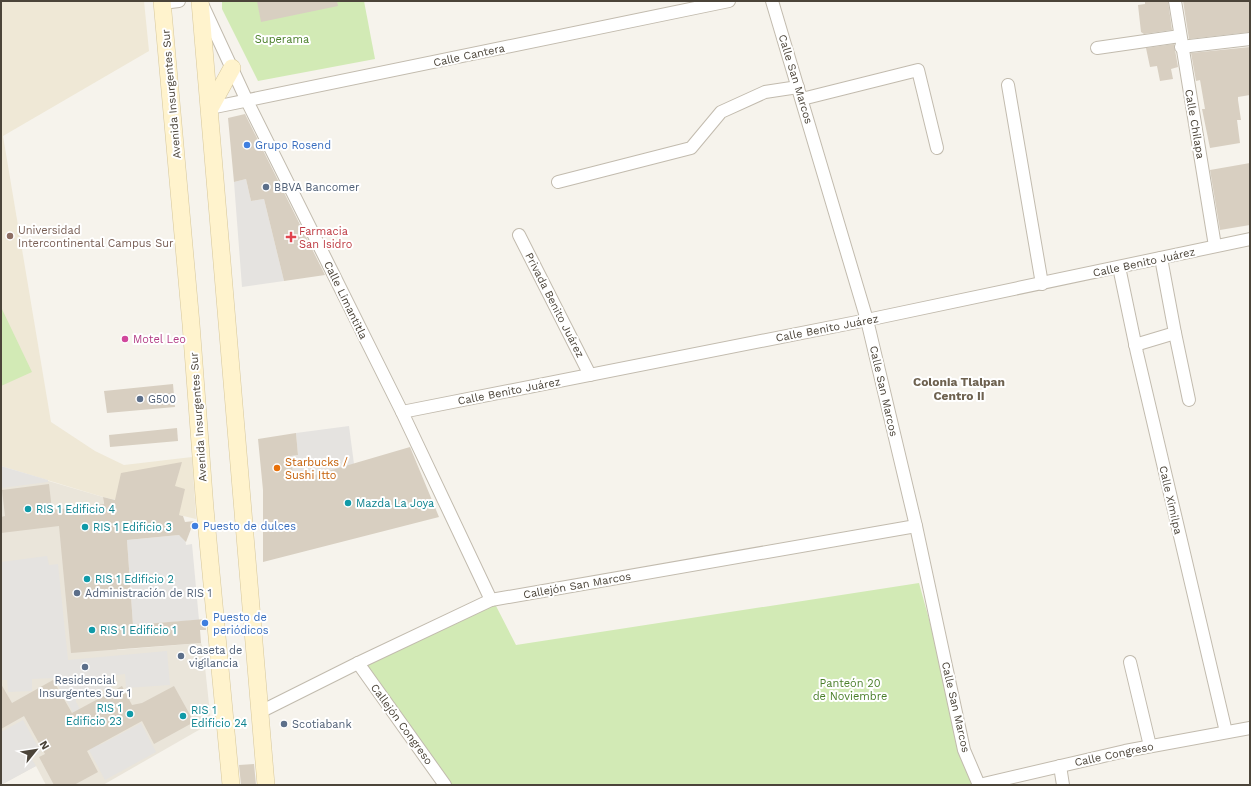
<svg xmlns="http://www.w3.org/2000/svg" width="1251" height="786" viewBox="0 0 1251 786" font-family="'Work Sans',sans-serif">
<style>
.residential{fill:#eae5da}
.education{fill:#efe8d6}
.green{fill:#d2eab5}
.parking{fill:#e5e3e0}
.building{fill:#d8cfc1}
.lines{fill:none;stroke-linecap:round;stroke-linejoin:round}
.minor-casing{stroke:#c2bbae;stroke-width:14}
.secondary-casing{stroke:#d6c79b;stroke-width:18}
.minor{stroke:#fff;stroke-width:12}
.secondary{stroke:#fff3cd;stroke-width:17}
.shop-dot{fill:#3f7fe0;stroke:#fff;stroke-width:1.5}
.service-dot{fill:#5c6f8a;stroke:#fff;stroke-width:1.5}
.education-dot{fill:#8d6e63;stroke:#fff;stroke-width:1.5}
.health-dot{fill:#e0444e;stroke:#fff;stroke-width:1.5}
.hotel-dot{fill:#d1479c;stroke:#fff;stroke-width:1.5}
.food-dot{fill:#e8710a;stroke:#fff;stroke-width:1.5}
.culture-dot{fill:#0f9aa8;stroke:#fff;stroke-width:1.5}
.labels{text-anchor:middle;stroke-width:4;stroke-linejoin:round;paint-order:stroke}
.park-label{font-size:11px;fill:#4a7f2a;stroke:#fff}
.street-label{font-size:11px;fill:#4b4439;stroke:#fff}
.shop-label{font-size:11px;fill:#366cbe;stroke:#fff;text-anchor:start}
.service-label{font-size:11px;fill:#4e5e75;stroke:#fff;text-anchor:start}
.education-label{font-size:11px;fill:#785e54;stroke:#fff;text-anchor:start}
.health-label{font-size:11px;fill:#be3a42;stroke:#fff;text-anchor:start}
.hotel-label{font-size:11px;fill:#b23c85;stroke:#fff;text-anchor:start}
.food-label{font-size:11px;fill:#c56008;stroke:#fff;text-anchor:start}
.culture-label{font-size:11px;fill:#0d838f;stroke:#fff;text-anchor:start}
.neighbourhood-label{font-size:12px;font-weight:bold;fill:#6e6250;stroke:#fff}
</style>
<rect width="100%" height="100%" fill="#f6f3ec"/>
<path class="residential" d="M1 467 103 497 117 650 201 643 203 648 211 723 103 785H46L36 766 1 785Z"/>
<path class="education" d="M1 1H144L149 51 3 136 51 422 95 451 124 465 192 457 196 519 103 497 1 466Z"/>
<g class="green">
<path d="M222 1H364L375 59 258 81 222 9Z"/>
<path d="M1 307 32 372 1 386Z"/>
<path d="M919 583 975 785H450L364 666 495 604 516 645Z"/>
</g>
<g class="parking">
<path d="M246 179 251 201 264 199 284 281 242 287 234 182Z"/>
<path d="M349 426 354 464 294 481 291 456 298 455 296 433Z"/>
<path d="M1 466 48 480V482L1 488Z"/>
<path d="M179 535 185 538 186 545 192 544 199 620 133 625 127 540Z"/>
<path d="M47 556 49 565 58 564 68 660 167 651 170 685 126 688 125 674 110 676 111 689 76 691V702L100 745 141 723 156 752 105 780 80 733 75 716 54 678 32 679V691L8 692 7 680H1V562Z"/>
<path d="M23 720 41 752 31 758 36 766 1 785V732Z"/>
</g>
<g class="building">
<path d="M257 1H337L338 6 261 22Z"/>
<path d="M1145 1H1168L1172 30 1144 34 1141 32 1138 5 1145 4Z"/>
<path d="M1183 1H1250V32L1189 39Z"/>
<path d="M1174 44 1178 67 1171 69 1173 79 1160 81 1157 66 1150 67 1146 48Z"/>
<path d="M1250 47V95L1238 97V100L1241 120H1237L1240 143 1210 148 1202 109H1205L1200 80 1196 81 1191 53Z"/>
<path d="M245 114 325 275 284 281 264 199 251 201 246 179 234 182 228 118Z"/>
<path d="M1250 163V225L1220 230 1210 170Z"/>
<path d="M173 384 175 407 107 413 104 391Z"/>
<path d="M177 428 178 441 110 447 109 435Z"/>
<path d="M296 433 298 455 291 456 294 481 410 447 439 517 263 562V490L258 439Z"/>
<path d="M182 462 175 486 185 489 179 515 183 516 185 522 194 521 186 542 179 535 127 540 133 625 205 619 206 630H200L201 643 71 653 59 526 1 533V517L5 516 2 490 49 484 52 510 104 504 103 497 115 500 121 473Z"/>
<path d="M53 680 72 713 122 686 132 705 142 703 174 686 194 722 154 744 142 721 87 751 98 772 74 785H54L39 757 45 754 24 716 1 729V684L12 703Z"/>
<path d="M254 764 256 785H241L239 765Z"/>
</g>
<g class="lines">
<defs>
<g id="minor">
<path d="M772 1 867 320 916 526 964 750 979 785"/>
<path d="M1175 1 1215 246"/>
<path d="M162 3 179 1"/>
<path d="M203 6 247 101 402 412 491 600"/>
<path d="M1181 47 1250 39"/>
<path d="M1097 48 1180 36"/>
<path d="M1008 85 1042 284"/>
<path d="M802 99 918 70 937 148"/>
<path d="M210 108 729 1"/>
<path d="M558 182 691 148 721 112 765 92 798 87"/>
<path d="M519 235 590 375"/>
<path d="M1119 267 1137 353 1226 732"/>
<path d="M1175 333 1189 400"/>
<path d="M1135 345 1175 333 1161 258"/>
<path d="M402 412 867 320 1250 239"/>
<path d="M1130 662 1150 746"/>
<path d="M358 663 445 785"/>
<path d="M260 712 358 663 491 600 916 526"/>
<path d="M1060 766 1063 785"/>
<path d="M979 785 1125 751 1250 728"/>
</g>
<g id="secondary">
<path d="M162 1 191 324 205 509 231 785"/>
<path d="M200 1 266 785"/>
<path d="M210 108 232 68"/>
</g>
</defs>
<use href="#minor" class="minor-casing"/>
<use href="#secondary" class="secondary-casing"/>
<use href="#minor" class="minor"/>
<use href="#secondary" class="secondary"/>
</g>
<g class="shop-dot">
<circle cx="247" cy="145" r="4"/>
<circle cx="195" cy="526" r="4"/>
<circle cx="205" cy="623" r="4"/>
</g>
<g class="service-dot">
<circle cx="266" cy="187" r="4"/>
<circle cx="140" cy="399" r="4"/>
<circle cx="77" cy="593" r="4"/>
<circle cx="181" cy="656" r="4"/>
<circle cx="85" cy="667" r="4"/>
<circle cx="284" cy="724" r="4"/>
</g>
<circle class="education-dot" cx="10" cy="236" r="4"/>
<path class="health-dot" d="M289 231h4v4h4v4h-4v4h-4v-4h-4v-4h4z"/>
<circle class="hotel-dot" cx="125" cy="339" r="4"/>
<circle class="food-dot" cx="277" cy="468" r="4"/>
<g class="culture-dot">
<circle cx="348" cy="503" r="4"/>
<circle cx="28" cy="509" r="4"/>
<circle cx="85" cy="527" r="4"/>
<circle cx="87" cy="579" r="4"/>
<circle cx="92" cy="630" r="4"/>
<circle cx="130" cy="714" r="4"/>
<circle cx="183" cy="716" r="4"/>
</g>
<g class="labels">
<g class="park-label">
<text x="282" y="43">Superama</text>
<text x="850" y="687">Panteón 20<tspan x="850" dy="13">de Noviembre</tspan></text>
</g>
<g class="street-label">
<text transform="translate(469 55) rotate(-12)" y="4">Calle Cantera</text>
<text transform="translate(796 79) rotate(73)" y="4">Calle San Marcos</text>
<text transform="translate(171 94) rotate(-95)" y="4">Avenida Insurgentes Sur</text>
<text transform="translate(1195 124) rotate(80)" y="4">Calle Chilapa</text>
<text transform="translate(1144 262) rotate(-12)" y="4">Calle Benito Juárez</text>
<text transform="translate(346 300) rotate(64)" y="4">Calle Limantitla</text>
<text transform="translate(555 305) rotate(63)" y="4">Privada Benito Juárez</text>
<text transform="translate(827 328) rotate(-11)" y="4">Calle Benito Juárez</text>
<text transform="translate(509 391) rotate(-11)" y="4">Calle Benito Juárez</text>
<text transform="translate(884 391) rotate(77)" y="4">Calle San Marcos</text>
<text transform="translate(198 417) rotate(-94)" y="4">Avenida Insurgentes Sur</text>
<text transform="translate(1171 500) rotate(77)" y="4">Calle Ximilpa</text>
<text transform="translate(577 585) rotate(-10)" y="4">Callejón San Marcos</text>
<text transform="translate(956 707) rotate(77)" y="4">Calle San Marcos</text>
<text transform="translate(402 724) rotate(54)" y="4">Callejón Congreso</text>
<text transform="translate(1114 754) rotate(-12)" y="4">Calle Congreso</text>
</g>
<g class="shop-label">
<text x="255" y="149">Grupo Rosend</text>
<text x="203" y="530">Puesto de dulces</text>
<text x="213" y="621">Puesto de<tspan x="213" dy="13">periódicos</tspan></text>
</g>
<g class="service-label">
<text x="274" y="191">BBVA Bancomer</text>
<text x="148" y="403">G500</text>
<text x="85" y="597">Administración de RIS 1</text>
<text x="189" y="654">Caseta de<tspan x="189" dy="13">vigilancia</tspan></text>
<text x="85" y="684" text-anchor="middle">Residencial<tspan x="85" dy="13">Insurgentes Sur 1</tspan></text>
<text x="292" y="728">Scotiabank</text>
</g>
<g class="education-label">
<text x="18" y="234">Universidad<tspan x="18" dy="13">Intercontinental Campus Sur</tspan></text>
</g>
<g class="health-label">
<text x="299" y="235">Farmacia<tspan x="299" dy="13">San Isidro</tspan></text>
</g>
<g class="hotel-label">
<text x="133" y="343">Motel Leo</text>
</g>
<g class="food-label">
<text x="285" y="466">Starbucks /<tspan x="285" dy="13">Sushi Itto</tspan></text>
</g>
<g class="culture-label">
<text x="356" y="507">Mazda La Joya</text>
<text x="36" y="513">RIS 1 Edificio 4</text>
<text x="93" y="531">RIS 1 Edificio 3</text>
<text x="95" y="583">RIS 1 Edificio 2</text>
<text x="100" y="634">RIS 1 Edificio 1</text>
<text x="122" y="712" text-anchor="end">RIS 1<tspan x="122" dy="13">Edificio 23</tspan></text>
<text x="191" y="714">RIS 1<tspan x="191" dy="13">Edificio 24</tspan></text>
</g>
<g class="neighbourhood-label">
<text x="959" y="386">Colonia Tlalpan<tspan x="959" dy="14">Centro II</tspan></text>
</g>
</g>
<rect width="1251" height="786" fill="none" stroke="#4b4439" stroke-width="4"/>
<g transform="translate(36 750) rotate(60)" stroke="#ffffff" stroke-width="3" paint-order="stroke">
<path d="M0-3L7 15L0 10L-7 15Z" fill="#4b4439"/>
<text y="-6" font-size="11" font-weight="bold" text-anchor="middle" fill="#4b4439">N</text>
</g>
</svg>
